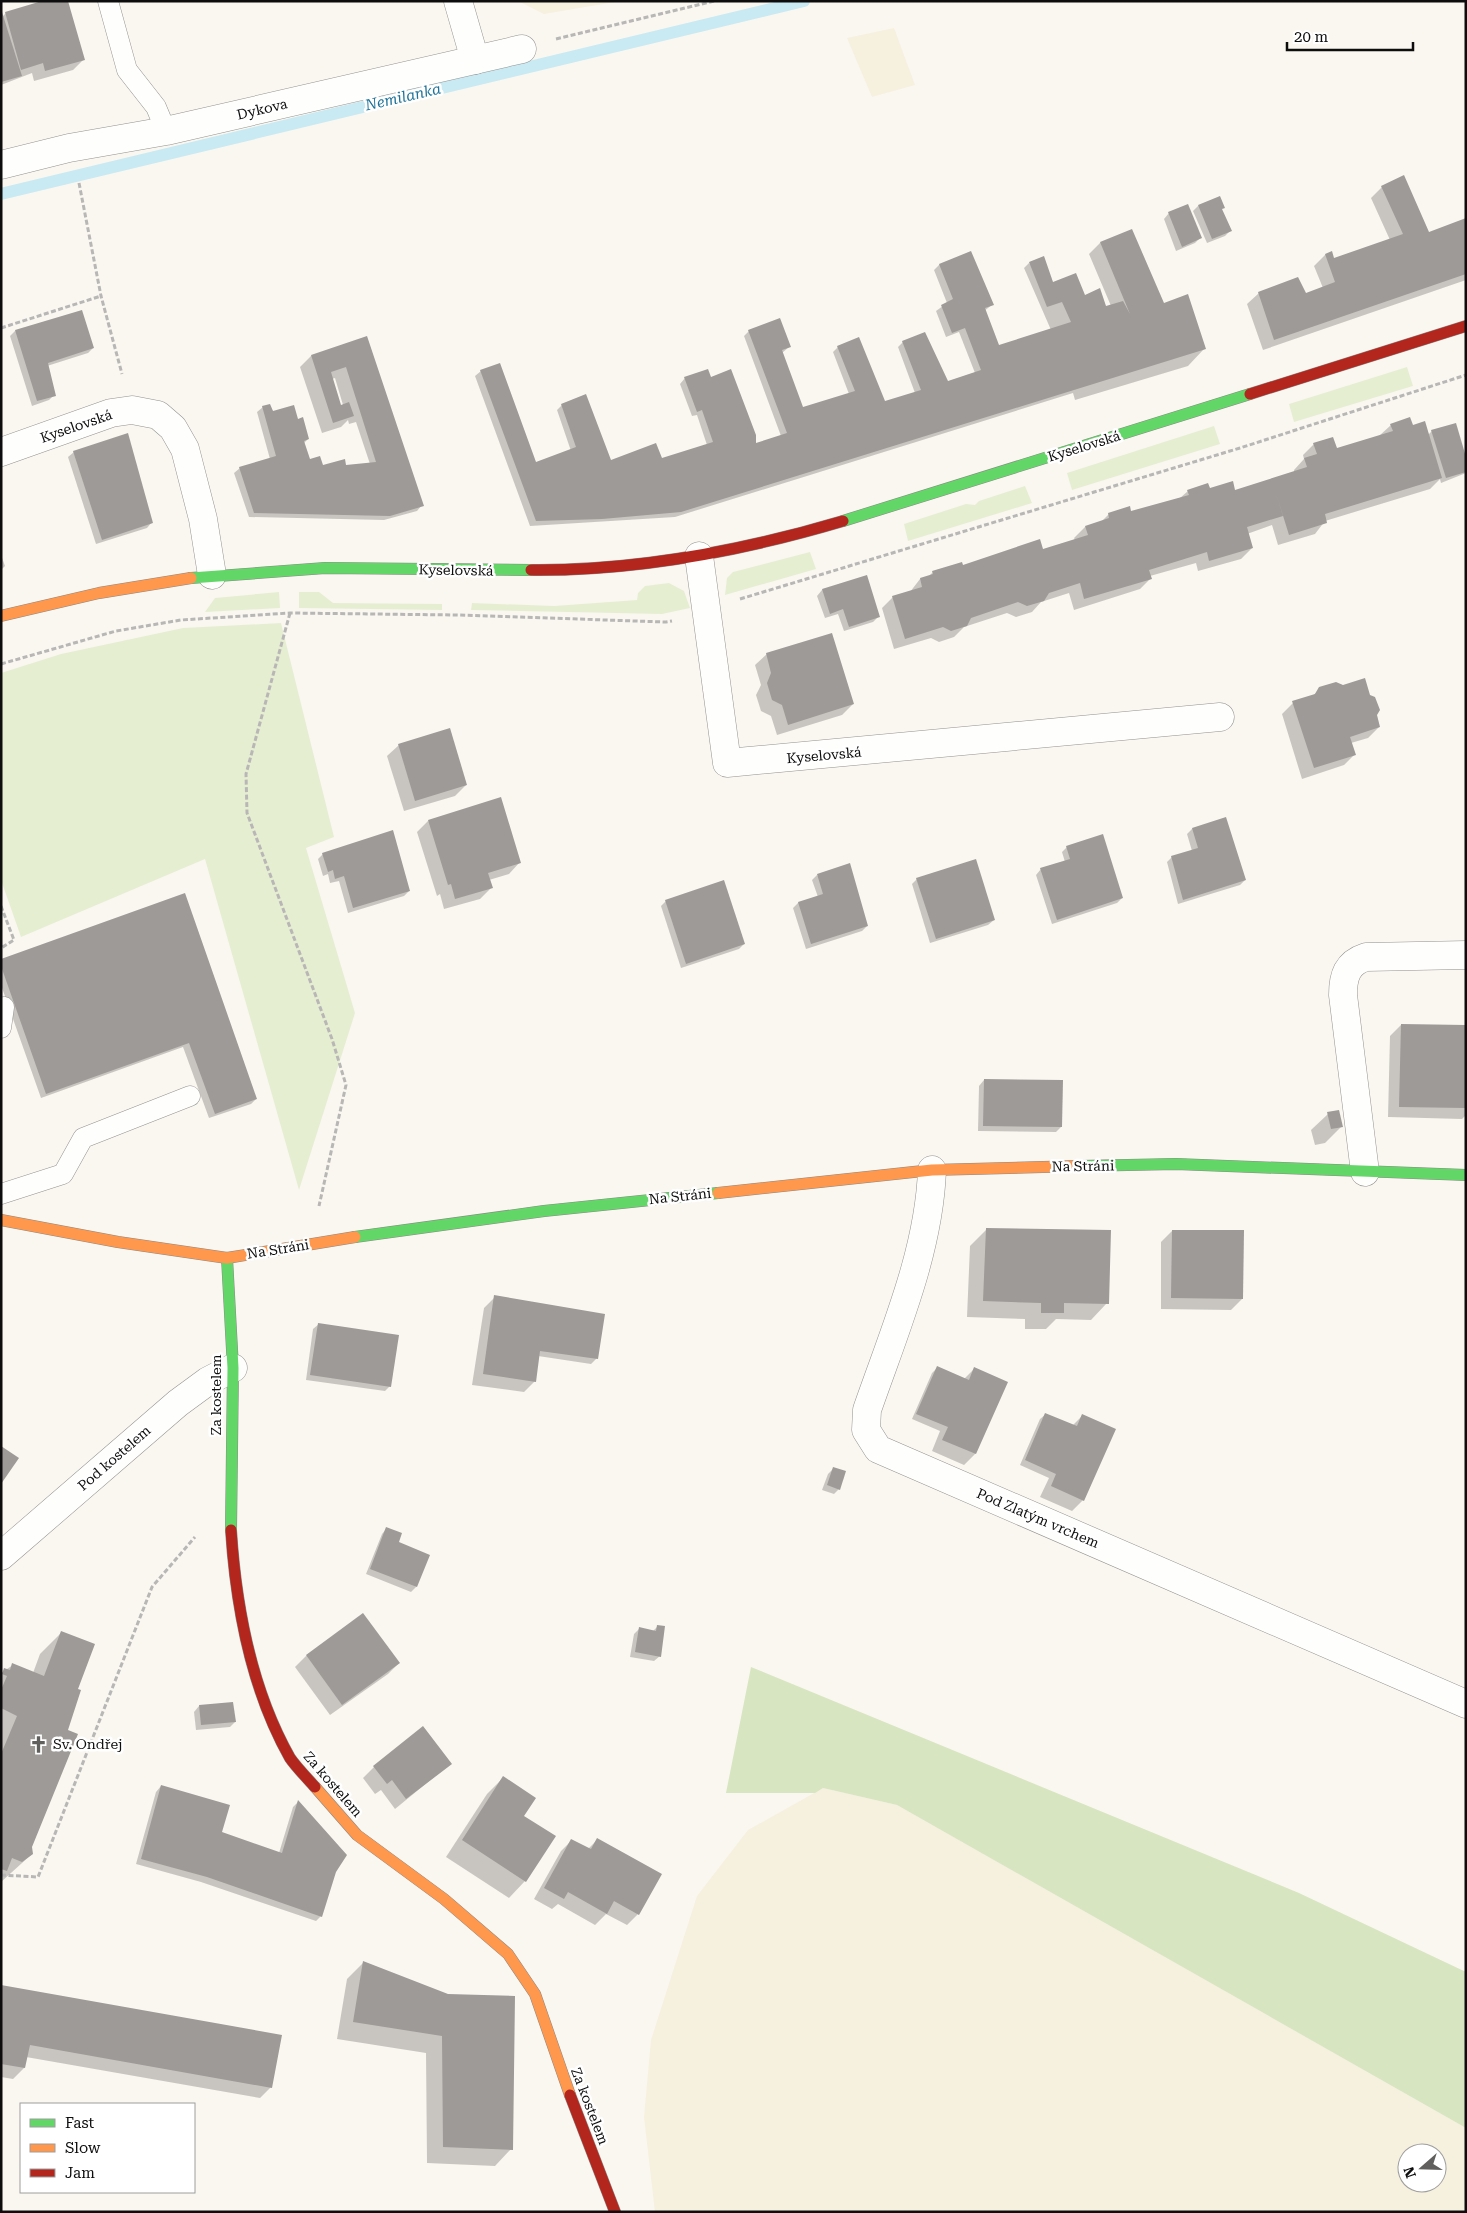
<svg xmlns="http://www.w3.org/2000/svg" width="1467" height="2213" viewBox="0 0 1467 2213" font-family="'Roboto Serif',serif">
<style>
.farmland{fill:#f6f0de;fill-rule:evenodd}
.green{fill:#e6eed2}
.forest{fill:#d8e5c1}
.shadow{fill:#0003;fill-rule:evenodd}
.lines{fill:none;stroke-linecap:round;stroke-linejoin:round}
.stream{stroke:#c9eaf2;stroke-width:12}
.building{fill:#9d9a97}
.lane-casing{stroke:#949290;stroke-width:21}
.street-casing{stroke:#949290;stroke-width:29}
.fast-casing{stroke:#8a8986;stroke-width:12}
.slow-casing{stroke:#8a8986;stroke-width:12}
.jam-casing{stroke:#8a8986;stroke-width:12}
.path{stroke:#b8b7b6;stroke-width:3;stroke-dasharray:5 2.5;stroke-linecap:butt}
.lane{stroke:#fefefd;stroke-width:20}
.street{stroke:#fefefd;stroke-width:28}
.fast{stroke:#63d668;stroke-width:11}
.slow{stroke:#ff974d;stroke-width:11}
.jam{stroke:#b3261e;stroke-width:11}
.labels{text-anchor:middle;stroke-width:5;stroke-linejoin:round;paint-order:stroke}
.street-label{font-size:14px;fill:#0d0d0d;stroke:#fff}
.poi-label{font-size:14px;fill:#0d0d0d;stroke:#fff;text-anchor:start}
.water-label{font-size:15px;font-style:italic;fill:#1c7298;stroke:#fff}
</style>
<rect width="100%" height="100%" fill="#faf7f1"/>
<g class="farmland">
<path d="M518 1H621L544 14Z"/>
<path d="M894 28 915 85 872 97 847 38Z"/>
<path d="M823 1788 897 1805 1466 2128V2212H655L644 2117 651 2040 697 1896 748 1830ZM1407 2153H1437V2183H1407Z"/>
</g>
<g class="green">
<path d="M1407 367 1413 386 1294 422 1289 404Z"/>
<path d="M1214 426 1220 444 1072 490 1067 473Z"/>
<path d="M1025 486 1032 503 908 541 904 524 966 504 975 505 979 501Z"/>
<path d="M810 552 816 569 725 595 727 578 733 572Z"/>
<path d="M669 583 684 591 690 608 662 614 471 610 472 603 554 606 637 600 638 593 645 586Z"/>
<path d="M279 592 280 608 205 612 215 598Z"/>
<path d="M299 592H319L333 603 442 604V610L299 608Z"/>
<path d="M281 623 334 837 306 848 355 1013 299 1190 205 859 21 937 1 880V673L61 654 183 628Z"/>
</g>
<path class="forest" d="M751 1667 1299 1893 1466 1972V2128L897 1805 823 1788 815 1793H726Z"/>
<g class="shadow">
<path d="M1 13 3 16 6 13 84 59 73 70 34 81 32 73 1 85Z"/>
<path d="M1382 187 1428 234 1466 220V280L1263 350 1247 304 1259 293 1305 295 1323 288 1314 266 1325 255 1331 252 1333 259 1390 240 1371 198Z"/>
<path d="M1198 206 1221 210 1230 231 1225 236 1207 243 1193 211Z"/>
<path d="M1169 213 1200 238 1195 243 1176 251 1164 219Z"/>
<path d="M1131 231 1163 304 1204 349 1188 366 1075 400 1073 393 675 517 530 526 475 376 481 371 536 463 571 451 557 410 562 405 610 462 661 460 707 445 697 415 692 416 680 384 685 378 710 379 755 445 781 436 744 336 749 331 789 347 782 353 802 408 849 394 833 352 838 347 884 403 915 393 898 347 903 342 947 382 975 373 959 332 946 337 936 311 947 303 934 270 939 265 970 253 992 305 984 311 999 347 1051 330 1024 268 1029 263 1053 284 1105 308 1111 306 1089 254 1100 243Z"/>
<path d="M15 331 93 348 88 353 47 366 54 395 49 400 32 406 10 336Z"/>
<path d="M366 338 422 505 417 511 384 520 249 517 234 473 240 468 270 459 257 412 263 407 297 420 308 439 304 443 309 461 322 467 370 464 356 422 349 424 348 420 341 427 322 433 300 367 311 356ZM335 378 343 405 340 406 332 379Z"/>
<path d="M1391 425 1412 426 1428 435 1432 431 1466 462V473L1441 483 1440 479 1430 489 1325 521 1315 534 1278 545 1272 525 1247 534 1252 548 1241 559 1198 571 1196 563 1150 576 1151 578 1140 589 1074 610 1069 593 1041 602 1032 612 1016 617 1007 613 964 627 954 637 939 642 931 638 894 649 882 608 893 597 910 592 920 579 928 577 933 572 1042 550 1075 540 1074 538 1085 527 1101 522 1109 514 1130 513 1180 498 1188 491 1209 489 1234 491 1294 472V470L1304 459 1303 455 1314 444 1336 449 1379 436Z"/>
<path d="M74 452 152 522 147 528 96 544 68 457Z"/>
<path d="M1 555 5 566 1 570Z"/>
<path d="M866 577 878 617 873 622 844 631 838 614 825 618 817 596 822 590Z"/>
<path d="M767 654 853 704 842 715 777 735 771 716 761 711 756 695 761 685 755 665Z"/>
<path d="M1320 688 1376 715 1379 727 1368 738 1351 743 1355 754 1344 765 1302 779 1282 714 1293 703 1312 697Z"/>
<path d="M399 745 466 785 455 796 404 811 387 756Z"/>
<path d="M1225 818 1245 880 1240 885 1178 904 1167 862 1172 857 1192 851 1187 834 1192 829Z"/>
<path d="M428 821 520 862 509 874 489 880 491 888 480 899 444 909 440 894 437 896 417 832Z"/>
<path d="M1067 847 1122 898 1117 903 1052 924 1036 875 1041 869 1065 862 1062 852Z"/>
<path d="M323 854 409 891 404 896 348 913 339 881 330 883 328 874 323 876 318 859Z"/>
<path d="M817 875 867 926 862 931 806 949 793 908 798 903 818 897 812 880Z"/>
<path d="M917 879 994 920 988 925 930 943 912 884Z"/>
<path d="M184 895 256 1099 251 1104 209 1118 183 1047 41 1098 1 985V960Z"/>
<path d="M666 901 744 944 739 949 681 968 661 906Z"/>
<path d="M1401 1025 1466 1026V1115L1462 1119 1388 1117 1390 1036Z"/>
<path d="M984 1080 1061 1127 1056 1132 978 1131 979 1086Z"/>
<path d="M1328 1114 1341 1127 1325 1143 1315 1145 1311 1130Z"/>
<path d="M986 1230 1107 1303 1091 1320 1056 1319 1046 1329H1025V1319L967 1317 970 1246Z"/>
<path d="M1172 1231 1242 1299 1231 1310 1161 1309V1242Z"/>
<path d="M495 1297 597 1358 591 1364 538 1356 535 1381 524 1392 472 1385 484 1308Z"/>
<path d="M319 1324 390 1386 385 1391 306 1380 313 1329Z"/>
<path d="M937 1368 964 1379 974 1369 1006 1383 975 1454 964 1465 932 1451 940 1431 912 1419 932 1373Z"/>
<path d="M1046 1414 1072 1426 1082 1416 1083 1500 1072 1511 1040 1497 1049 1478 1020 1465 1040 1419Z"/>
<path d="M833 1469 839 1489 834 1494 822 1490 828 1474Z"/>
<path d="M387 1528 397 1543 416 1587 411 1592 366 1574 382 1534Z"/>
<path d="M363 1615 399 1663 388 1674 330 1715 295 1667 306 1656Z"/>
<path d="M658 1626 660 1656 654 1661 630 1657 634 1634 639 1629 653 1631Z"/>
<path d="M61 1633 77 1689 30 1847 32 1854 1 1882V1673L13 1665 33 1673 40 1654Z"/>
<path d="M199 1706 235 1722 230 1727 196 1730 194 1712Z"/>
<path d="M450 1764 395 1809 381 1790 375 1794 363 1778 374 1767Z"/>
<path d="M503 1778 523 1817 525 1881 509 1898 446 1857 487 1794Z"/>
<path d="M161 1786 220 1833 279 1853 293 1807 298 1802 335 1872 321 1916 316 1921 201 1882 136 1864 156 1792Z"/>
<path d="M572 1840 588 1849 597 1840 660 1875 638 1914 627 1925 606 1914 595 1925 558 1904 552 1909 534 1899 561 1851Z"/>
<path d="M364 1962 448 1995 511 2149 495 2166 427 2163 426 2053 337 2039 347 1979Z"/>
<path d="M1 1986 271 2087 260 2098 26 2057 24 2068 13 2079 1 2077Z"/>
</g>
<g class="lines">
<path class="stream" d="M1 194 804 1"/>
</g>
<g class="building">
<path d="M42 1H68L85 60 45 71 43 63 21 70 5 12Z"/>
<path d="M1 9 22 76 1 82Z"/>
<path d="M1404 175 1429 232 1466 218V274L1274 340 1258 292 1298 277 1306 293 1335 282 1325 254 1332 251 1334 258 1403 234 1381 186Z"/>
<path d="M1220 196 1225 208 1222 209 1232 231 1212 239 1198 205Z"/>
<path d="M1188 204 1202 238 1182 247 1168 212Z"/>
<path d="M1132 229 1164 303 1188 294 1206 349 681 512 602 519 536 521 480 370 500 363 536 462 576 447 561 404 586 394 611 460 656 443 662 458 713 442 702 410 697 412 684 377 708 369 711 377 731 369 756 435V443L787 433 748 330 780 318 791 347 782 350 803 407 855 391 837 346 859 337 885 401 921 390 902 341 925 332 948 381 981 370 965 328 952 333 941 305 953 299 939 264 971 251 994 305 985 308 999 345 1071 322 1062 302 1047 307 1029 262 1044 256 1053 282 1076 273 1085 295 1100 288 1106 306 1123 301 1130 314 1100 242Z"/>
<path d="M82 310 94 348 48 363 56 396 37 401 15 330Z"/>
<path d="M367 336 424 506 390 516 254 513 239 467 276 456 262 406 270 404 273 411 294 405 298 419 303 417 309 439 304 441 310 459 320 456 323 465 345 459 346 465 376 462 346 367 331 372 341 405 349 402 354 416 333 423 311 355Z"/>
<path d="M1410 417 1413 425 1425 421 1442 478 1325 514 1327 523 1289 535 1276 493 1283 516 1247 527 1253 548 1209 561 1207 552 1149 570 1152 579 1084 599 1080 583 1049 593 1044 601 1027 606 1018 602 971 618 967 626 951 631 943 627 905 639 892 596 922 587 920 578 933 574 932 571 962 562 963 565 1040 539 1043 549 1088 535 1085 526 1109 518 1108 513 1130 506 1131 511 1189 495 1187 490 1208 483 1210 488 1233 481 1235 490 1307 467 1304 458 1317 454 1313 443 1333 437 1337 448 1393 431 1390 424Z"/>
<path d="M1456 423 1466 457V472L1446 478 1431 430Z"/>
<path d="M128 433 153 523 102 540 73 451Z"/>
<path d="M867 575 880 617 849 627 843 609 830 614 822 589Z"/>
<path d="M832 633 854 704 788 725 782 705 772 700 767 683 771 673 766 653Z"/>
<path d="M1365 678 1370 695 1375 697 1380 710 1377 715 1380 727 1350 737 1356 755 1314 768 1292 701 1315 694 1319 687 1336 682 1343 685Z"/>
<path d="M450 728 467 785 415 801 398 744Z"/>
<path d="M501 797 521 863 488 873 493 888 455 899 451 884 448 885 428 820Z"/>
<path d="M1226 817 1246 880 1183 900 1171 856 1198 848 1192 828Z"/>
<path d="M393 830 410 891 353 908 344 876 335 879 333 870 328 872 322 853Z"/>
<path d="M1103 834 1123 898 1057 920 1040 868 1070 859 1066 846Z"/>
<path d="M976 859 995 920 936 939 916 878Z"/>
<path d="M850 863 868 926 811 944 798 902 823 894 817 874Z"/>
<path d="M724 880 745 944 686 964 665 900Z"/>
<path d="M185 893 257 1099 215 1114 189 1043 46 1094 1 966V959Z"/>
<path d="M1401 1024 1466 1025V1108L1399 1107Z"/>
<path d="M984 1079 1063 1080 1062 1127 983 1126Z"/>
<path d="M1339 1110 1343 1127 1331 1129 1327 1112Z"/>
<path d="M986 1228 1111 1230 1109 1304 1064 1303V1313H1041V1303L983 1301Z"/>
<path d="M1172 1230H1244L1243 1299 1171 1298Z"/>
<path d="M494 1295 605 1314 598 1359 540 1351 536 1382 483 1374Z"/>
<path d="M318 1323 399 1335 391 1387 310 1375Z"/>
<path d="M937 1366 969 1380 974 1367 1008 1382 976 1454 942 1440 948 1427 916 1414Z"/>
<path d="M1045 1413 1077 1426 1082 1414 1116 1429 1084 1501 1051 1486 1056 1474 1025 1460Z"/>
<path d="M1 1446 19 1458 1 1484Z"/>
<path d="M833 1467 846 1471 840 1490 827 1485Z"/>
<path d="M386 1527 402 1533 399 1542 430 1555 417 1587 370 1569Z"/>
<path d="M363 1613 400 1663 342 1705 306 1655Z"/>
<path d="M657 1625 665 1626 661 1657 635 1652 639 1627 656 1631Z"/>
<path d="M61 1631 95 1644 78 1689 81 1690 68 1730 78 1734 32 1847 33 1854 22 1862 12 1858 7 1871 1 1869V1754L17 1716 1 1708V1690L7 1676 2 1674 4 1668 10 1670 12 1663 44 1676Z"/>
<path d="M233 1702 236 1722 201 1725 199 1705Z"/>
<path d="M423 1726 452 1764 406 1799 392 1780 387 1784 373 1766Z"/>
<path d="M503 1776 536 1798 524 1816 556 1836 526 1882 462 1840Z"/>
<path d="M161 1785 230 1805 222 1832 282 1853 298 1800 347 1855 336 1872 322 1917 207 1877 141 1859Z"/>
<path d="M597 1838 662 1874 639 1915 614 1901 607 1914 568 1892 564 1899 544 1888 571 1839 591 1849Z"/>
<path d="M363 1961 448 1994 515 1996 513 2150 443 2147 442 2036 353 2022Z"/>
<path d="M1 1985 282 2035 272 2088 30 2045 25 2068 1 2064Z"/>
</g>
<g class="lines">
<defs>
<g id="lane">
<path d="M108 1 127 70 156 107 166 131"/>
<path d="M1 1028 4 1007"/>
<path d="M1 1194 63 1174 83 1138 190 1096"/>
</g>
<g id="street">
<path d="M458 1 475 60"/>
<path d="M1 165 69 148 166 131 522 49"/>
<path d="M1 452 111 413 132 410 158 415 173 428 185 449 203 519 212 575"/>
<path d="M699 556 727 763 1220 717"/>
<path d="M932 1170C929 1252 894 1332 867 1410L866 1430 878 1449 1466 1704"/>
<path d="M1365 1172 1343 995C1343 976 1347 963 1366 957L1466 955"/>
<path d="M1 1556 178 1403 208 1381 233 1368"/>
</g>
<g id="fast">
<path d="M843 521 1250 394"/>
<path d="M191 578 325 568 531 570"/>
<path d="M1079 1166 1176 1164 1466 1175"/>
<path d="M355 1237 544 1211 718 1193"/>
<path d="M227 1258 233 1368 231 1530"/>
</g>
<g id="slow">
<path d="M1 616 99 593 191 578"/>
<path d="M718 1193 932 1170 1079 1166"/>
<path d="M1 1220 118 1242 227 1258 355 1237"/>
<path d="M315 1787 357 1835 444 1899 508 1954 535 1994 570 2095"/>
</g>
<g id="jam">
<path d="M1250 394 1466 326"/>
<path d="M531 570C637 571 742 551 843 521"/>
<path d="M231 1530C236 1608 251 1689 290 1758 297 1768 307 1778 315 1787"/>
<path d="M570 2095 615 2212"/>
</g>
</defs>
<use href="#lane" class="lane-casing"/>
<use href="#street" class="street-casing"/>
<use href="#fast" class="fast-casing"/>
<use href="#slow" class="slow-casing"/>
<use href="#jam" class="jam-casing"/>
<g class="path">
<path d="M556 39 714 1"/>
<path d="M79 183 101 296 122 374"/>
<path d="M1 328 101 296"/>
<path d="M740 599 1240 448 1466 375"/>
<path d="M290 613 246 774 247 813 332 1039 346 1085 319 1206"/>
<path d="M1 664 116 631 181 620 290 613 457 615 666 622 672 621"/>
<path d="M1 906 14 940 1 948"/>
<path d="M1 1875 38 1877 152 1587 195 1537"/>
</g>
<use href="#lane" class="lane"/>
<use href="#street" class="street"/>
<use href="#fast" class="fast"/>
<use href="#slow" class="slow"/>
<use href="#jam" class="jam"/>
</g>
<defs>
<symbol id="church-bare" viewBox="-9 -9 18 18"><path d="M-1.2-6h2.4v3.5h3.3v2.4h-3.3V6h-2.4V-.1h-3.3v-2.4h3.3Z" fill="#605f5d" stroke="#fff" stroke-width="2.5" paint-order="stroke"/></symbol>
</defs>
<g fill-rule="evenodd">
<use href="#church-bare" x="26" y="1732" width="25" height="25"/>
</g>
<g class="labels">
<g class="street-label">
<text transform="translate(262 109) rotate(-13)" y="5">Dykova</text>
<text transform="translate(76 426) rotate(-19)" y="5">Kyselovská</text>
<text transform="translate(1084 446) rotate(-17)" y="5">Kyselovská</text>
<text transform="translate(456 570) rotate(1)" y="5">Kyselovská</text>
<text transform="translate(824 755) rotate(-5)" y="5">Kyselovská</text>
<text transform="translate(1083 1166) rotate(-1)" y="5">Na Stráni</text>
<text transform="translate(680 1196) rotate(-6)" y="5">Na Stráni</text>
<text transform="translate(278 1249) rotate(-9)" y="5">Na Stráni</text>
<text transform="translate(216 1395) rotate(-90)" y="5">Za kostelem</text>
<text transform="translate(114 1458) rotate(-41)" y="5">Pod kostelem</text>
<text transform="translate(1038 1518) rotate(23)" y="5">Pod Zlatým vrchem</text>
<text transform="translate(333 1784) rotate(49)" y="5">Za kostelem</text>
<text transform="translate(590 2106) rotate(69)" y="5">Za kostelem</text>
</g>
<g class="poi-label">
<text x="53" y="1749">Sv. Ondřej</text>
</g>
<g class="water-label">
<text transform="translate(403 97) rotate(-13)" y="5">Nemilanka</text>
</g>
</g>
<rect width="1467" height="2213" fill="none" stroke="#0d0d0d" stroke-width="5"/>
<rect x="20" y="2103" width="175" height="90" fill="#ffffff" stroke="#9e9e9e"/>
<rect x="30" y="2119" width="25" height="8" fill="#63d668" stroke="#9e9e9e"/>
<text x="65" y="2128" font-size="15" fill="#0d0d0d">Fast</text>
<rect x="30" y="2144" width="25" height="8" fill="#ff974d" stroke="#9e9e9e"/>
<text x="65" y="2153" font-size="15" fill="#0d0d0d">Slow</text>
<rect x="30" y="2169" width="25" height="8" fill="#b3261e" stroke="#9e9e9e"/>
<text x="65" y="2178" font-size="15" fill="#0d0d0d">Jam</text>
<g transform="translate(1422 2168) rotate(250)"><circle r="24" fill="#ffffff" stroke="#9e9e9e"/>
<path d="M0-4L9 19L0 12L-9 19Z" fill="#605f5d"/>
<text y="-8" font-size="14" font-weight="bold" text-anchor="middle" fill="#0d0d0d">N</text>
</g>
<path d="M1287 42v8h126v-8" fill="none" stroke="#0d0d0d" stroke-width="2.5"/>
<text x="1294" y="42" font-size="15" fill="#0d0d0d" stroke="#ffffff" stroke-width="4" paint-order="stroke">20 m</text>
</svg>
